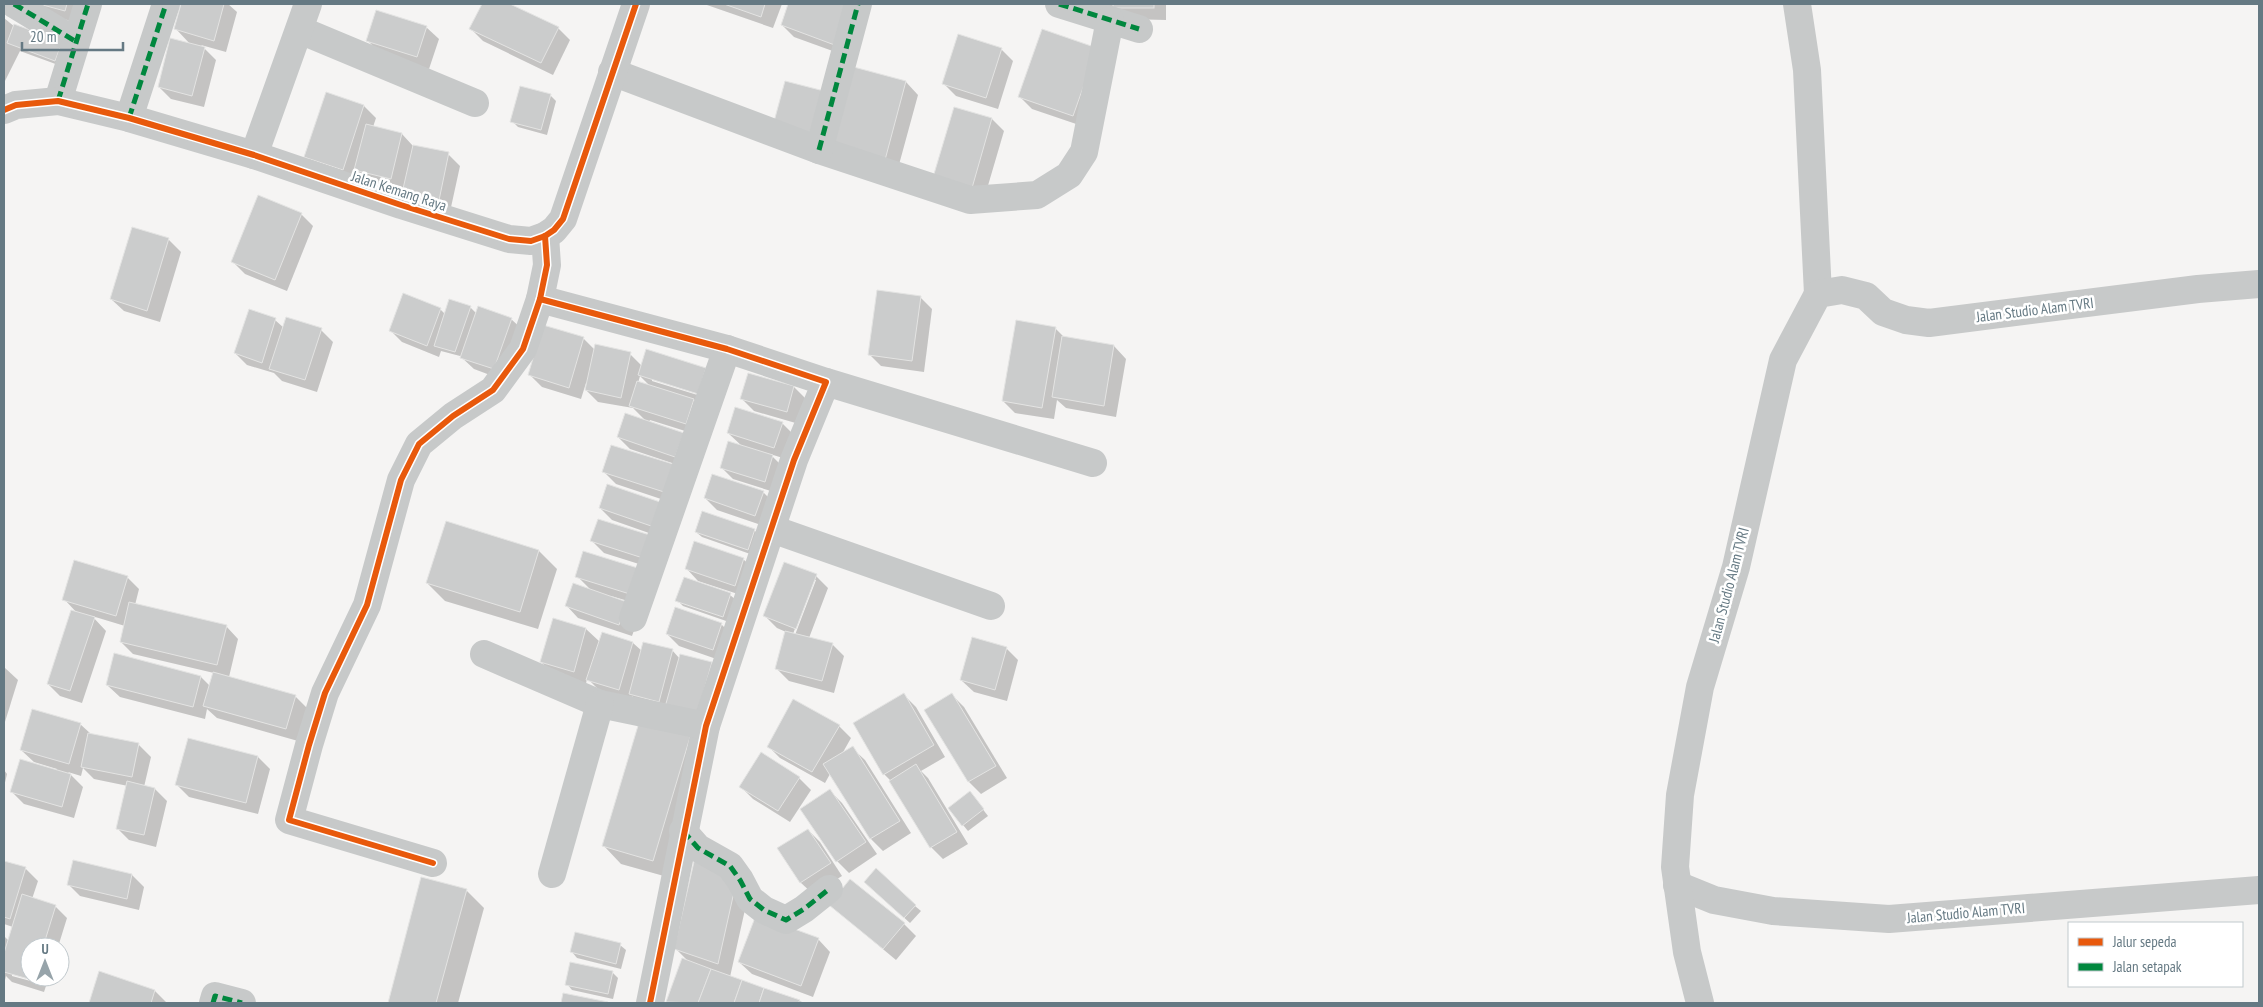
<svg xmlns="http://www.w3.org/2000/svg" width="2263" height="1007" viewBox="0 0 2263 1007" font-family="'PT Sans Narrow',sans-serif">
<style>
.shadow{fill:#0003;fill-rule:evenodd}
.building{fill:#cbcccc;stroke:#e4e4e3}
.lines{fill:none;stroke-linecap:round;stroke-linejoin:round}
.minor{stroke:#c7c9c9;stroke-width:28}
.quiet{stroke:#00873e;stroke-width:5;stroke-dasharray:10 5;stroke-linecap:butt}
.cycleway-casing{stroke:#fff;stroke-width:9}
.cycleway{stroke:#e8590c;stroke-width:6}
.labels{text-anchor:middle;stroke-width:5;stroke-linejoin:round;paint-order:stroke}
.street-label{font-size:15px;fill:#657983;stroke:#fff}
</style>
<rect width="100%" height="100%" fill="#f5f4f3"/>
<g class="shadow">
<path d="M24 4H83L77 23 28 8Z"/>
<path d="M183 4H228L237 12 226 52 201 45 216 60 204 107 171 99 159 87 191 45 176 29Z"/>
<path d="M483 4H507L558 28 570 40 553 75 483 41 471 29Z"/>
<path d="M704 4H782L773 28Z"/>
<path d="M790 4H856L852 58 794 37 782 25Z"/>
<path d="M1087 4H1166V20L1127 19Z"/>
<path d="M4 18 15 27 61 43V66L20 51 4 83Z"/>
<path d="M426 27 439 39 429 69 380 53 368 41Z"/>
<path d="M1001 49 1013 61 998 109 956 96 944 84Z"/>
<path d="M1096 49 1085 127 1032 109 1020 97Z"/>
<path d="M851 67 906 82 918 95 897 172 843 157Z"/>
<path d="M327 94 364 106 376 118 373 127 402 134 413 146 448 154 460 166 448 221 404 191 367 182 358 172 355 181 318 169 306 156Z"/>
<path d="M550 95 556 101 547 135 518 127 512 121Z"/>
<path d="M955 109 992 119 1004 131 982 206 945 195Z"/>
<path d="M301 214 313 226 287 291 245 274 233 262Z"/>
<path d="M133 229 169 240 181 252 160 322 124 311 111 299Z"/>
<path d="M920 297 932 309 924 372 881 366 869 354Z"/>
<path d="M470 307 477 314 511 319 524 331 506 381 474 369 460 356 441 351 439 357 402 342 390 330 440 309 446 315Z"/>
<path d="M275 320 284 328 321 330 333 342 317 392 282 381 274 373 247 365 235 353Z"/>
<path d="M544 327 584 339 595 350 596 346 630 354 642 366 647 351 705 369 718 381 710 405 693 400 705 412 698 435 650 420 649 422 683 434 695 446 687 468 630 449 618 437 626 414 646 421 633 408 598 402 586 390 587 384 586 383 581 399 542 387 530 375ZM640 376 651 387 638 383ZM652 378 705 394 704 397 652 381Z"/>
<path d="M1055 328 1065 338 1114 346 1126 359 1116 417 1066 408 1057 400 1054 419 1015 413 1003 401Z"/>
<path d="M749 374 794 387 806 399 799 424 754 411 742 399Z"/>
<path d="M782 423 794 435 786 459 770 454 785 469 777 493 733 479 721 467 743 447 728 433Z"/>
<path d="M669 465 676 504 616 484 604 472Z"/>
<path d="M763 492 775 504 767 527 717 510 705 498Z"/>
<path d="M600 508 674 516 666 539 612 520Z"/>
<path d="M446 523 539 551 557 569 538 629 445 601 427 583Z"/>
<path d="M754 530 760 536 753 555 702 537 696 532Z"/>
<path d="M592 541 664 550 658 570 604 553Z"/>
<path d="M584 553 645 606 611 596 610 598 639 616 632 636 578 618 566 605 592 591 577 576Z"/>
<path d="M743 559 756 571 747 597 698 581 686 568Z"/>
<path d="M816 576 828 588 809 638 832 644 844 656 834 693 789 681 777 669 786 632 777 628 765 616ZM813 580H816L795 635 793 634Z"/>
<path d="M127 577 139 589 135 605 226 626 238 639 229 677 295 696 307 708 298 741 217 718 207 709 205 719 120 697 107 685 201 677 210 686 214 673 133 654 121 642 125 626 92 616 106 631 82 703 60 696 48 684 78 614 64 599Z"/>
<path d="M730 595 736 600 729 622 683 606 677 600Z"/>
<path d="M721 624 733 636 725 662 679 646 667 634Z"/>
<path d="M586 629 600 642 633 643 642 651 672 650 680 659 711 663 723 675 671 711 642 706 632 696 631 701 600 691 587 678 586 684 554 674 541 662Z"/>
<path d="M1006 648 1018 660 1007 701 974 692 961 680Z"/>
<path d="M4 667 18 680 4 725Z"/>
<path d="M904 695 916 707 945 757 921 771 928 778 968 844 943 859 931 847 890 780 884 774Z"/>
<path d="M952 695 964 707 1007 778 981 794 969 782 925 710Z"/>
<path d="M80 724 91 734 138 744 151 757 144 787 155 789 167 801 156 847 129 840 117 828 128 786 94 779 83 768 81 776 68 772 83 787 74 818 24 804 12 792 56 771 57 769 34 762 21 750Z"/>
<path d="M839 726 851 738 842 754 852 748 865 760 911 833 883 851 871 839 830 774 825 783 780 758 768 746Z"/>
<path d="M690 735 671 878 621 864 604 846Z"/>
<path d="M258 757 270 769 258 814 189 797 177 785Z"/>
<path d="M4 770 7 774 4 787Z"/>
<path d="M799 778 811 790 790 822 753 799 741 787Z"/>
<path d="M830 791 842 803 877 854 849 873 837 861Z"/>
<path d="M975 799 988 816 968 831 963 825Z"/>
<path d="M808 830 820 842 842 876 813 894 800 882Z"/>
<path d="M697 855 748 896 730 977 805 1003 667 1002 689 962 676 949Z"/>
<path d="M4 862 25 868 38 881 32 899 55 906 67 918 58 947H30V977H49L44 992 12 982 6 976 4 984V936L9 941 13 927 4 924ZM12 973 39 981 38 983 12 976Z"/>
<path d="M132 875 144 887 139 910 80 896 68 884Z"/>
<path d="M422 878 466 890 484 908 458 1003H390Z"/>
<path d="M871 888 915 906 921 911 910 923Z"/>
<path d="M830 905 904 924 916 936 896 960Z"/>
<path d="M818 939 830 952 813 997 752 974 739 962Z"/>
<path d="M620 945 626 950 621 969 577 958 572 952Z"/>
<path d="M612 972 618 978 613 999 572 990 567 984Z"/>
<path d="M100 973 155 991 167 1003H90Z"/>
</g>
<g class="building">
<path d="M39 4H67L65 11Z"/>
<path d="M181 4H224L214 41 174 29Z"/>
<path d="M482 4H510L559 27 541 63 469 29Z"/>
<path d="M724 4H765L761 17Z"/>
<path d="M788 4H855L840 47 781 25Z"/>
<rect x="1113" y="4" width="41" height="4"/>
<path d="M376 10 427 26 417 57 366 41Z"/>
<path d="M14 24 62 42 55 61 7 43Z"/>
<path d="M1042 29 1097 48 1073 116 1018 97Z"/>
<path d="M958 34 1002 48 986 98 942 84Z"/>
<path d="M170 38 205 47 192 96 158 87Z"/>
<path d="M850 66 906 81 885 160 829 145Z"/>
<path d="M785 81 824 91 811 140 772 129Z"/>
<path d="M520 86 551 94 541 130 510 122Z"/>
<path d="M326 92 364 105 343 170 304 157Z"/>
<path d="M954 107 992 118 970 195 931 184Z"/>
<path d="M366 124 402 133 391 179 354 170Z"/>
<path d="M413 145 449 152 437 210 400 202Z"/>
<path d="M258 195 302 213 275 280 231 262Z"/>
<path d="M132 227 169 238 147 311 110 299Z"/>
<path d="M877 290 921 296 912 361 868 355Z"/>
<path d="M403 293 441 308 427 346 389 331Z"/>
<path d="M449 299 471 306 455 352 434 346Z"/>
<path d="M478 306 512 318 494 369 460 358Z"/>
<path d="M249 309 276 318 262 363 234 353Z"/>
<path d="M286 317 322 328 305 380 269 369Z"/>
<path d="M1016 320 1056 327 1042 408 1002 401Z"/>
<path d="M543 325 584 337 569 388 528 375Z"/>
<path d="M1062 336 1114 345 1104 406 1052 397Z"/>
<path d="M595 344 631 352 621 398 585 390Z"/>
<path d="M646 349 706 368 698 394 638 375Z"/>
<path d="M748 373 794 386 787 412 740 399Z"/>
<path d="M637 381 694 399 686 424 629 406Z"/>
<path d="M735 407 783 422 774 448 727 433Z"/>
<path d="M625 413 684 433 675 457 617 437Z"/>
<path d="M728 441 773 455 765 482 720 468Z"/>
<path d="M611 445 673 464 664 492 602 472Z"/>
<path d="M712 474 764 491 755 516 704 498Z"/>
<path d="M607 484 663 503 654 527 599 508Z"/>
<path d="M702 511 755 529 748 550 695 532Z"/>
<path d="M598 519 653 536 646 559 590 541Z"/>
<path d="M446 521 539 550 520 612 426 583Z"/>
<path d="M694 541 744 558 735 586 685 569Z"/>
<path d="M583 551 641 569 633 595 575 577Z"/>
<path d="M74 560 128 576 116 616 62 600Z"/>
<path d="M784 562 817 574 796 629 763 616Z"/>
<path d="M684 577 731 593 723 617 675 601Z"/>
<path d="M573 583 627 602 619 625 565 606Z"/>
<path d="M129 602 227 625 217 665 120 642Z"/>
<path d="M675 607 722 623 713 650 666 634Z"/>
<path d="M71 610 95 617 70 691 47 684Z"/>
<path d="M553 618 586 628 574 672 540 662Z"/>
<path d="M785 631 833 643 822 681 775 669Z"/>
<path d="M602 632 633 642 619 690 586 680Z"/>
<path d="M972 637 1007 647 995 690 960 680Z"/>
<path d="M643 642 673 649 659 702 629 694Z"/>
<path d="M114 653 201 676 193 707 106 685Z"/>
<path d="M680 654 712 662 697 715 665 707Z"/>
<path d="M213 672 296 695 286 729 203 706Z"/>
<path d="M904 693 934 745 883 775 853 723Z"/>
<path d="M952 693 996 766 968 782 924 710Z"/>
<path d="M793 699 840 725 812 772 767 747Z"/>
<path d="M32 709 81 723 69 764 20 750Z"/>
<path d="M640 719 691 734 653 861 602 846Z"/>
<path d="M88 733 139 743 132 777 81 767Z"/>
<path d="M188 738 258 756 246 803 175 785Z"/>
<path d="M853 746 900 821 870 839 823 764Z"/>
<path d="M761 752 800 777 778 811 739 787Z"/>
<path d="M20 759 71 774 62 807 10 792Z"/>
<path d="M916 764 957 832 930 848 889 781Z"/>
<path d="M127 781 155 788 144 835 116 829Z"/>
<path d="M830 789 866 842 836 862 800 809Z"/>
<path d="M970 791 984 809 962 826 948 808Z"/>
<path d="M808 829 831 863 800 883 777 848Z"/>
<path d="M696 853 736 883 718 964 674 949Z"/>
<path d="M73 860 132 874 127 899 67 885Z"/>
<path d="M4 861 26 867 10 919 4 917Z"/>
<path d="M876 868 916 905 904 918 864 882Z"/>
<path d="M421 877 467 889 436 1003H388Z"/>
<path d="M850 879 905 923 883 949 829 905Z"/>
<path d="M22 894 56 905 43 947H30V977H33L32 980 4 972V953Z"/>
<path d="M756 915 819 938 801 986 738 962Z"/>
<path d="M575 932 621 943 616 964 570 952Z"/>
<path d="M682 958 711 969 698 1003 666 1002Z"/>
<path d="M570 962 613 971 608 994 565 985Z"/>
<path d="M711 969 742 980 734 1003H698Z"/>
<path d="M99 971 155 990 151 1003H89Z"/>
<path d="M742 980 764 988 759 1003H734Z"/>
<path d="M764 988 800 1000 798 1003H759Z"/>
<path d="M563 993 608 1002 607 1003H561Z"/>
</g>
<g class="lines">
<g class="minor">
<path d="M14 4 75 41"/>
<path d="M1059 4 1139 29"/>
<path d="M1797 4 1807 70 1818 294"/>
<path d="M300 30 475 103"/>
<path d="M612 72 819 150 970 200 1037 195 1069 175 1084 152 1110 20"/>
<path d="M58 101 88 4"/>
<path d="M4 110 16 105 58 101 129 118 254 155 401 205 509 239 531 241 545 236 554 230 563 219 636 4"/>
<path d="M129 118 166 4"/>
<path d="M819 150 858 4"/>
<path d="M254 155 308 4"/>
<path d="M545 236 547 265 540 299 727 349 826 382 794 460 706 726 650 1003"/>
<path d="M826 382 1093 463"/>
<path d="M772 529 991 606"/>
<path d="M633 618 727 349"/>
<path d="M484 654 600 704 706 726"/>
<path d="M683 831 698 848 730 866 740 880 750 899 764 910 786 920 804 909 829 889"/>
<path d="M433 863 289 820 309 745 325 693 367 605 401 480 419 444 453 416 493 390 523 349 540 299"/>
<path d="M552 874 600 704"/>
<path d="M1677 885 1714 900 1773 911 1889 919 2259 890"/>
<path d="M213 1003 215 996 242 1003"/>
<path d="M1700 1003 1687 952 1675 867 1680 795 1700 687 1736 567 1783 360 1818 294 1842 290 1866 296 1883 312 1906 320 1929 323 2198 289 2259 284"/>
</g>
<g class="quiet">
<path d="M14 4 75 41"/>
<path d="M1059 4 1139 29"/>
<path d="M58 101 88 4"/>
<path d="M129 118 166 4"/>
<path d="M819 150 858 4"/>
<path d="M683 831 698 848 730 866 740 880 750 899 764 910 786 920 804 909 829 889"/>
<path d="M213 1003 215 996 242 1003"/>
</g>
<defs>
<g id="cycleway">
<path d="M4 110 16 105 58 101 129 118 254 155 401 205 509 239 531 241 545 236 554 230 563 219 636 4"/>
<path d="M545 236 547 265 540 299 727 349 826 382 794 460 706 726 650 1003"/>
<path d="M433 863 289 820 309 745 325 693 367 605 401 480 419 444 453 416 493 390 523 349 540 299"/>
</g>
</defs>
<use href="#cycleway" class="cycleway-casing"/>
<use href="#cycleway" class="cycleway"/>
</g>
<g class="labels">
<g class="street-label">
<text transform="translate(399 191) rotate(18)" y="5">Jalan Kemang Raya</text>
<text transform="translate(2035 310) rotate(-7)" y="5">Jalan Studio Alam TVRI</text>
<text transform="translate(1729 585) rotate(-75)" y="5">Jalan Studio Alam TVRI</text>
<text transform="translate(1966 913) rotate(-5)" y="5">Jalan Studio Alam TVRI</text>
</g>
</g>
<rect width="2263" height="1007" fill="none" stroke="#657983" stroke-width="10"/>
<rect x="2068" y="922" width="175" height="65" fill="#ffffff" stroke="#c1c9cd"/>
<rect x="2078" y="938" width="25" height="8" fill="#e8590c" stroke="#c1c9cd"/>
<text x="2113" y="947" font-size="15" fill="#657983">Jalur sepeda</text>
<rect x="2078" y="963" width="25" height="8" fill="#00873e" stroke="#c1c9cd"/>
<text x="2113" y="972" font-size="15" fill="#657983">Jalan setapak</text>
<g transform="translate(45 962)"><circle r="24" fill="#ffffff" stroke="#c1c9cd"/>
<path d="M0-4L9 19L0 12L-9 19Z" fill="#97a4aa"/>
<text y="-8" font-size="14" font-weight="bold" text-anchor="middle" fill="#657983">U</text>
</g>
<path d="M22 42v8h101v-8" fill="none" stroke="#657983" stroke-width="2.5"/>
<text x="30" y="42" font-size="15" fill="#657983" stroke="#ffffff" stroke-width="4" paint-order="stroke">20 m</text>
</svg>
